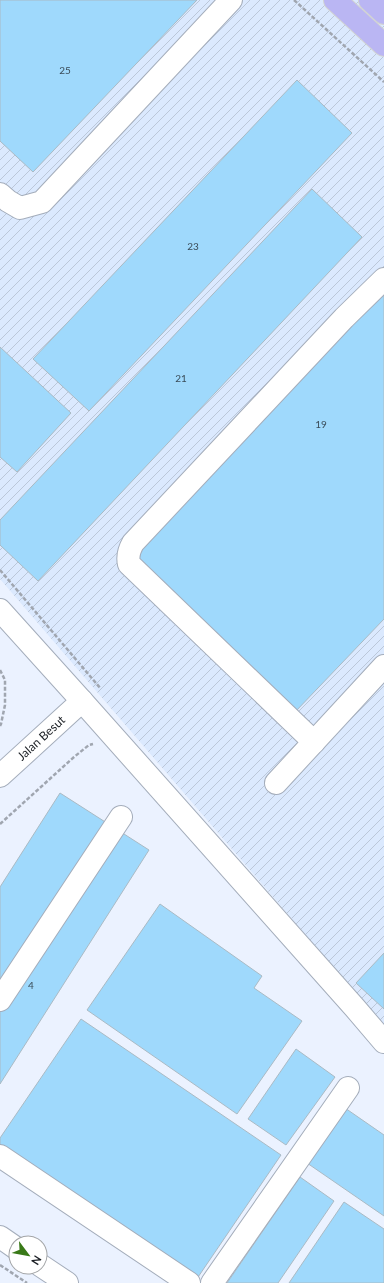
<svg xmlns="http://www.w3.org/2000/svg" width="384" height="1283" viewBox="0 0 384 1283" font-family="Lato,sans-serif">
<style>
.industrial{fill:url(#industrial-furrows)}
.building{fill:#9fd9fc;stroke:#aabac4}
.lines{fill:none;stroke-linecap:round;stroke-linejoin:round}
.minor-casing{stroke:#a4adbb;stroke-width:24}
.major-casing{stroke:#d1d2d3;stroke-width:24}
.path{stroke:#a0a6b0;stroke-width:2.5;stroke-dasharray:4 2;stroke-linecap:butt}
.minor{stroke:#fff;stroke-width:22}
.major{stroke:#bab6f3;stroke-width:22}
.labels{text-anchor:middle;stroke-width:4;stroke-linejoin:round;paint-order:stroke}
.number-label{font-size:10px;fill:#3a4c58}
.street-label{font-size:12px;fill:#191d22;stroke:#fff}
</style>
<defs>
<pattern id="industrial-furrows" width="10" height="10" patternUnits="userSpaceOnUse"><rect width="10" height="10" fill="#dbe9fe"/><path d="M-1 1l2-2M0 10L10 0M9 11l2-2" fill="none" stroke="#bbc7d9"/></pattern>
</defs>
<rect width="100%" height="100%" fill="#ebf2ff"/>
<path class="industrial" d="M0 0H384V1026L0 579Z"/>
<g class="building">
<path d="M0 0H197L33 172 0 141Z"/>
<path d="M297 80 352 133 89 411 33 359Z"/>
<path d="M312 189 362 237 38 581 0 545V520Z"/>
<path d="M384 292V619L295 712 132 556Z"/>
<path d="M0 347 71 413 17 472 0 457Z"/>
<path d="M60 793 149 850 0 1084V887Z"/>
<path d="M160 904 262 976 254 988 302 1021 237 1114 87 1010Z"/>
<path d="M384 953V1009L356 983Z"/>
<path d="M81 1019 281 1155 194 1283 0 1151V1138Z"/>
<path d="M296 1049 335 1077 286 1145 248 1119Z"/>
<path d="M345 1108 384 1135V1216L307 1163Z"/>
<path d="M300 1177 334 1201 278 1283H227Z"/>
<path d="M344 1202 384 1229V1283H289Z"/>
</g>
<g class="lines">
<defs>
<g id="minor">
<path d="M0 194 8 201 20 208 42 202 231 0"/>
<path d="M0 610 82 701 355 1008 384 1042"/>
<path d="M314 742 129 564C127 556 129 550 133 543L344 318 384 279"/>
<path id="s1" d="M0 776 82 701"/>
<path d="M276 783 384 666"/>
<path d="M0 1000 121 817"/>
<path d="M0 1156 189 1283"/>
<path d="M0 1237 16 1248"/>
<path d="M40 1265 67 1283"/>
<path d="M212 1283 348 1088"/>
</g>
<g id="major">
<path d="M335 0 384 45"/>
<path d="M370 0 384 13"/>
</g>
</defs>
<use href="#minor" class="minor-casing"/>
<use href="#major" class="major-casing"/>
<g class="path">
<path d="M294 0 384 82"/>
<path d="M0 570 101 689"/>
<path d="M0 670 5 680V705L1 724 0 726"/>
<path d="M0 824 74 757 89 745 93 744"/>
<path d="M0 1265 27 1283"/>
</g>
<use href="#minor" class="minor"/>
<use href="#major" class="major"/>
</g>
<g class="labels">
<g class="number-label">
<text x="65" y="74">25</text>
<text x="193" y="250">23</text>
<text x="181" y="382">21</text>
<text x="321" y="428">19</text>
<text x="31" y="989">4</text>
</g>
<g class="street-label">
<text dy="4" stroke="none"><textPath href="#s1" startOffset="56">Jalan Besut</textPath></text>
</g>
</g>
<g transform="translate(28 1255) rotate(122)"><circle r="19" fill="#ffffff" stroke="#a3a5a7"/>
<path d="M0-3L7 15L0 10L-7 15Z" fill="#397918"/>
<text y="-6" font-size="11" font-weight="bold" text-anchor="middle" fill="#191d22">N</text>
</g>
</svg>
